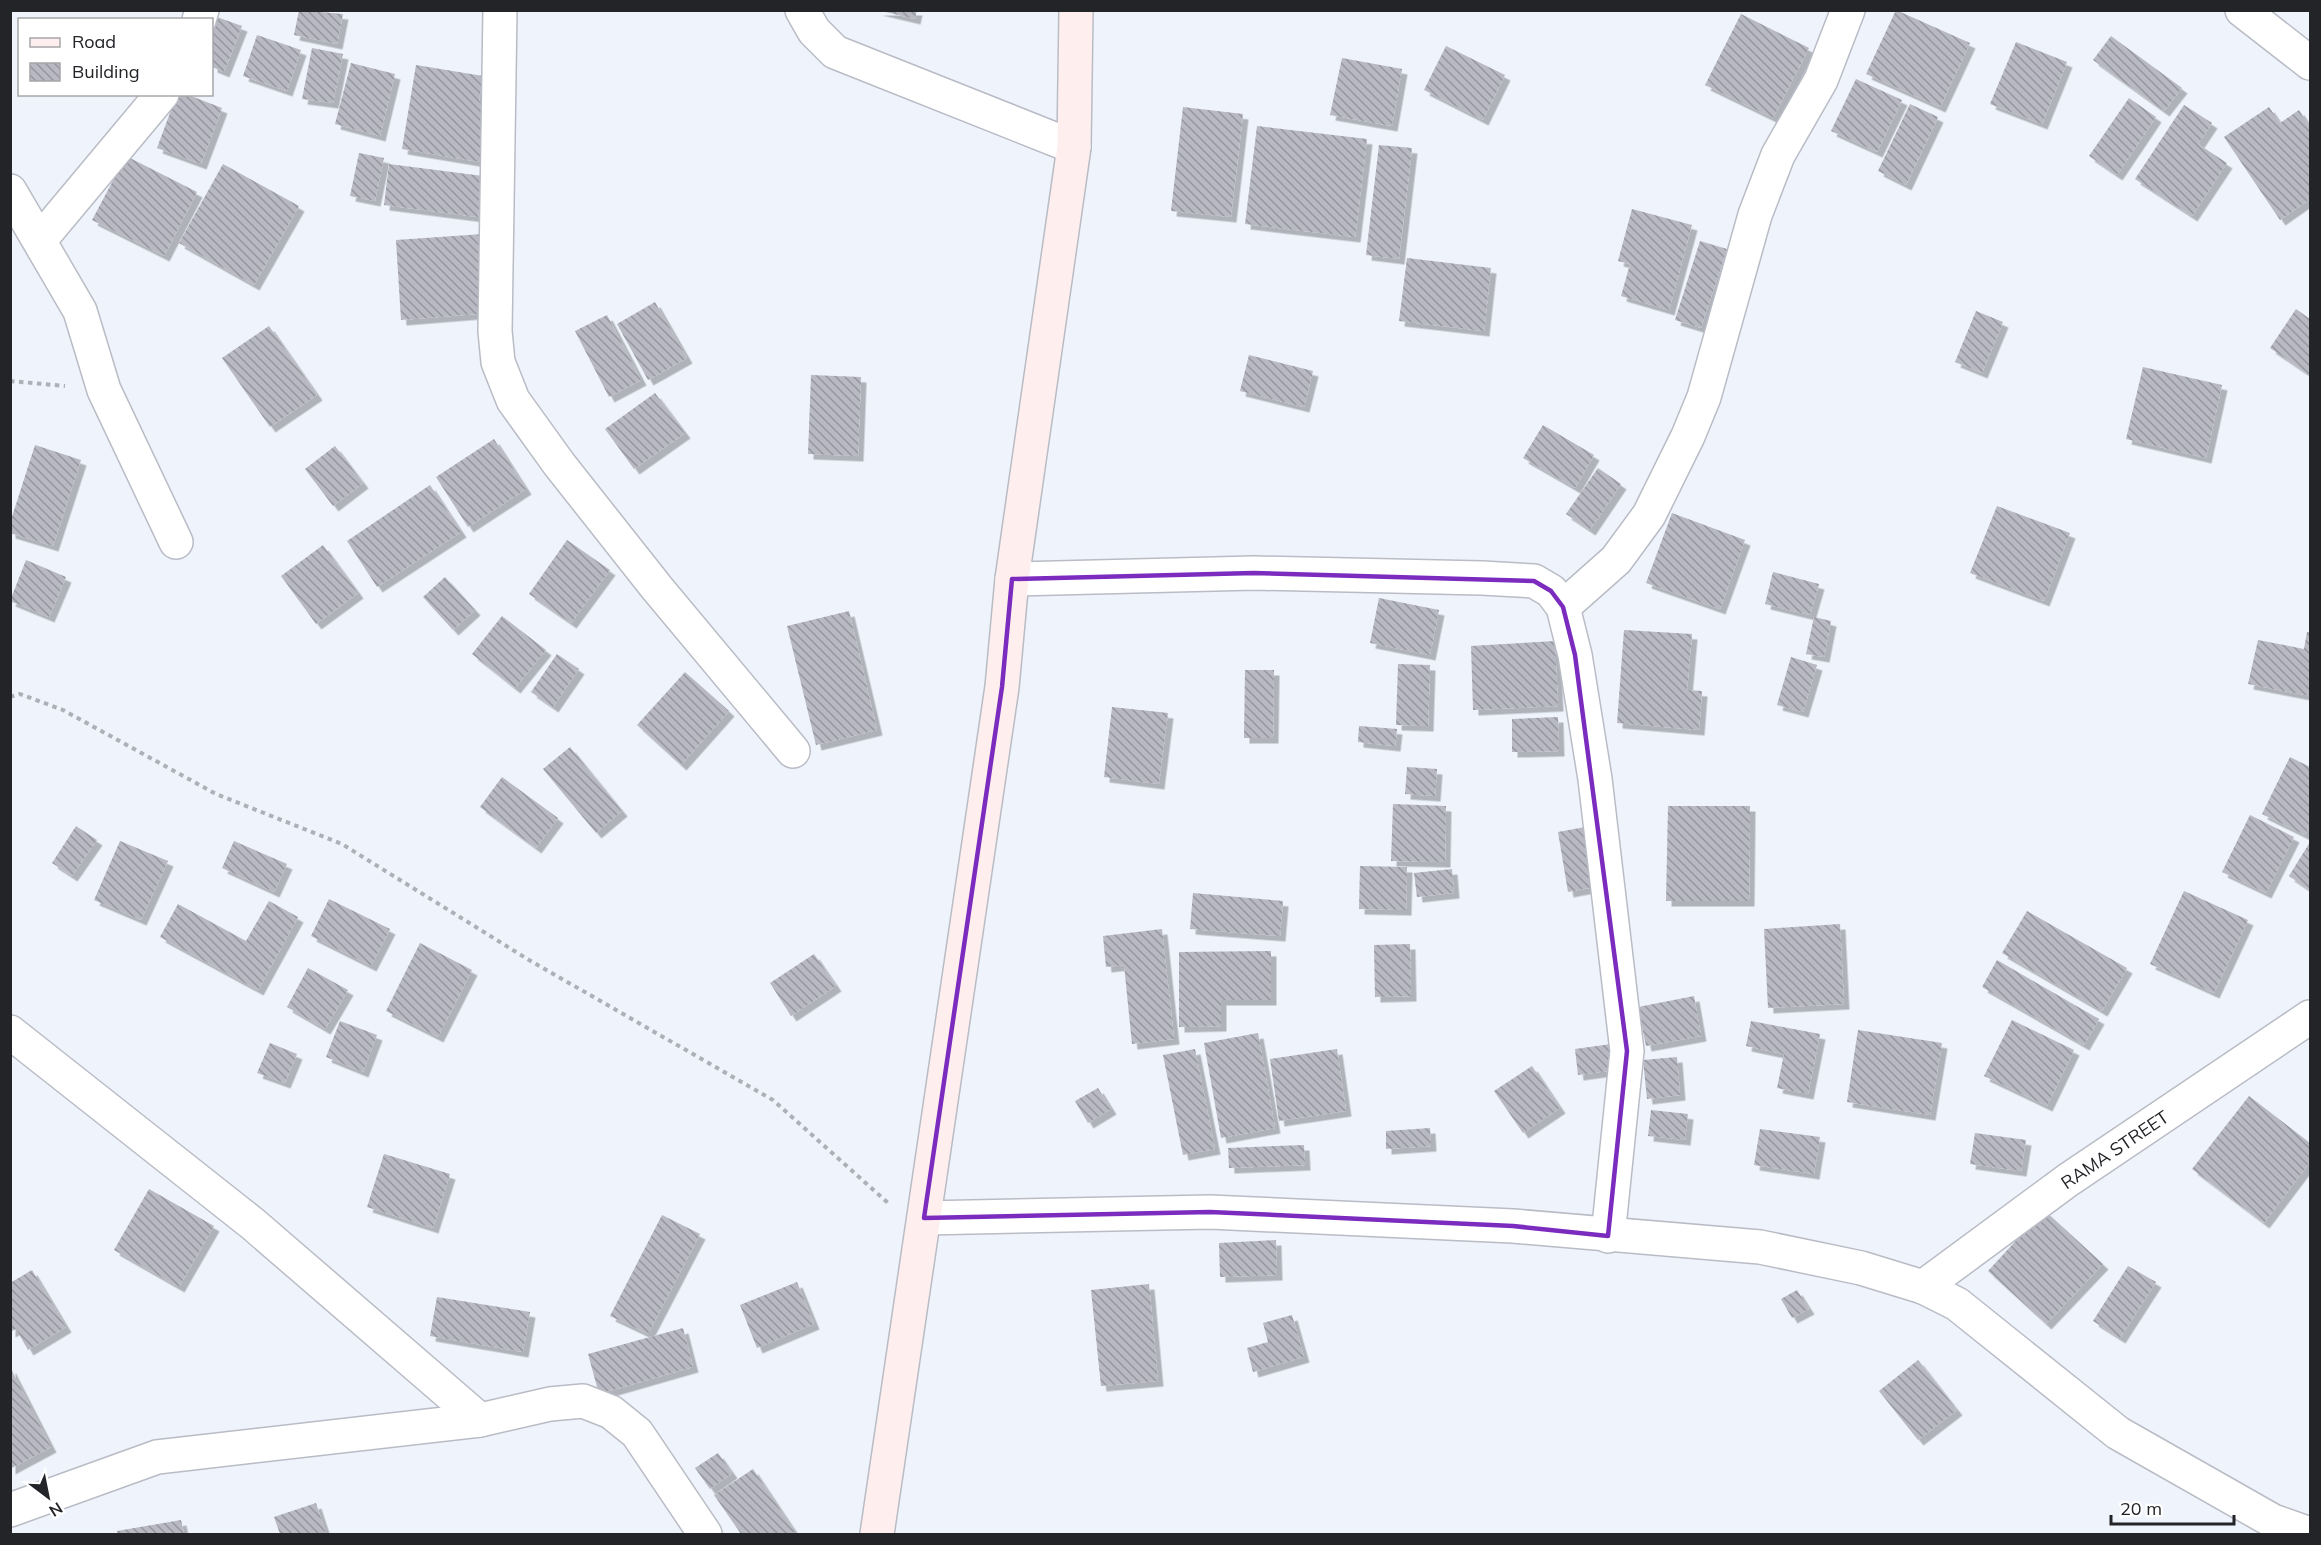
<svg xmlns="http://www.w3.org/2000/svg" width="2321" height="1545" viewBox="0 0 2321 1545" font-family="Mulish,sans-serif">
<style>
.building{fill:url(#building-back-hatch);filter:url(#shadow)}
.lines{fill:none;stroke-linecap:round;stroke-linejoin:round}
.street-casing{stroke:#b9bcc5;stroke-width:36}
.secondary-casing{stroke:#b9bcc5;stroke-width:36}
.path{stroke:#adb0b7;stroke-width:4;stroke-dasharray:4.5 4.5;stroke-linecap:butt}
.street{stroke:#fff;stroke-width:33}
.secondary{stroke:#feefee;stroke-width:33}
.marked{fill:none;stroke:#7b2cbf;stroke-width:4.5;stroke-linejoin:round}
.labels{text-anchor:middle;stroke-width:4.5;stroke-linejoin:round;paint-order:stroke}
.street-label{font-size:18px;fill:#232428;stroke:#fff}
</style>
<defs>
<pattern id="building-back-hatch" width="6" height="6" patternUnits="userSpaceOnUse" patternTransform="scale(1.5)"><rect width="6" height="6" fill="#b8b9c2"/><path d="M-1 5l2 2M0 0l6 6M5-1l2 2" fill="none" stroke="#95969e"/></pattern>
<filter id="shadow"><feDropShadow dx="5.5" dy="5.5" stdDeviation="0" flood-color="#0004"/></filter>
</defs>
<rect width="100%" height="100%" fill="#eff3fc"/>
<g class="building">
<path d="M299 10 343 14 337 44 294 35Z"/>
<path d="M877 10H917L915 19Z"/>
<path d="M1896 10 1970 43 1940 107 1866 74Z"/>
<path d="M1741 14 1809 48 1773 118 1705 85Z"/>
<path d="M214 16 242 26 224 72 212 67V23Z"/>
<path d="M257 35 301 50 287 91 243 76Z"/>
<path d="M2111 36 2182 88 2164 111 2093 60Z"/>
<path d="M2016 42 2067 62 2042 124 1990 104Z"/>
<path d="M1446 46 1505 75 1483 120 1424 90Z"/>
<path d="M312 48 343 54 333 103 302 99Z"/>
<path d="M1342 58 1402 69 1392 126 1330 115Z"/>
<path d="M351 63 395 74 380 136 335 124Z"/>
<path d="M416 65 483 76 479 101 496 103 486 163 402 149Z"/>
<path d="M1856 79 1902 100 1877 152 1831 131Z"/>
<path d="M177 94H186L222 108 201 164 157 148Z"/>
<path d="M2129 98 2156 117 2117 175 2089 156Z"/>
<path d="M1910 104 1938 117 1906 185 1878 171Z"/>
<path d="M2184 105 2212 123 2198 144 2227 163 2192 216 2135 179Z"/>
<path d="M1183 107 1243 114 1231 217 1171 211Z"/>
<path d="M2269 107 2280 123 2299 110 2310 127V199L2280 220 2224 137Z"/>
<path d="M1257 126 1367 139 1355 237 1245 224Z"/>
<path d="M1379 145 1412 148 1399 259 1366 255Z"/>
<path d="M359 153 384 158 375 201 350 196Z"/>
<path d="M126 156 197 192 164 256 92 220Z"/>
<path d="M223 164 299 206 254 285 179 243Z"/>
<path d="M389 164 483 176 478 217 384 205Z"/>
<path d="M1632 209 1692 225 1669 310 1621 296 1630 264 1618 261Z"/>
<path d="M483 234 489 313 401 320 396 240Z"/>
<path d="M1700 241 1727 249 1701 328 1675 320Z"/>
<path d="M1407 258 1491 268 1484 331 1399 321Z"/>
<path d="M655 302 687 358 648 380 617 324Z"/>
<path d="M2296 309 2310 319V375L2270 348Z"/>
<path d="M1976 311 2003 322 1982 373 1955 362Z"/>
<path d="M607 315 641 380 609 397 575 331Z"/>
<path d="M269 326 317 395 270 427 222 358Z"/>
<path d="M1249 355 1313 371 1304 407 1240 391Z"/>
<path d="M2143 367 2222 385 2206 458 2126 439Z"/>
<path d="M811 375 861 377 858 456 808 454Z"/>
<path d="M655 393 685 433 634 469 605 429Z"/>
<path d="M1543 425 1594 455 1575 488 1523 458Z"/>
<path d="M494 439 526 489 468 527 436 477Z"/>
<path d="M35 445 81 460 53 546 10 533V523Z"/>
<path d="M335 446 363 483 333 506 305 469Z"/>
<path d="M1598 468 1621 484 1590 530 1566 514Z"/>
<path d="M430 485 461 532 377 587 347 541Z"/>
<path d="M1997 506 2070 533 2044 601 1970 573Z"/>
<path d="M1672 513 1745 540 1720 609 1646 583Z"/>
<path d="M567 540 610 570 571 623 529 594Z"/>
<path d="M323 545 358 593 316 624 281 576Z"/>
<path d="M26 560 66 577 49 617 10 601Z"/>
<path d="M1773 572 1819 584 1810 615 1765 604Z"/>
<path d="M445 577 475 610 453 630 423 597Z"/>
<path d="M1379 598 1439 610 1430 655 1370 643Z"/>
<path d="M849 611 877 730 816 745 787 626Z"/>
<path d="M502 616 546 650 515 688 472 654Z"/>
<path d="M1814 617 1831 621 1824 657 1806 654Z"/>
<path d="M1624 630 1692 634 1687 690 1702 691 1699 730 1617 723Z"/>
<path d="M2307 632H2310V696L2248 684 2258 640 2304 649Z"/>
<path d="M1555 641 1558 706 1473 710 1471 646Z"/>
<path d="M557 654 579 669 553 707 531 692Z"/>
<path d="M1791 657 1817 665 1803 712 1777 705Z"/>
<path d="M1398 664 1430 665 1428 726 1396 725Z"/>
<path d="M1245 670H1274L1273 738H1244Z"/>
<path d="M685 672 729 711 681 765 637 725Z"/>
<path d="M1112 707 1168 713 1159 784 1104 777Z"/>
<path d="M1558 717 1559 751 1512 752V719Z"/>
<path d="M1359 726 1397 729 1395 746 1358 742Z"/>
<path d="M570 747 622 811 596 833 543 769Z"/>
<path d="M2290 757 2310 767V825L2305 835 2262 814Z"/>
<path d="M1407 767 1437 769 1435 796 1405 794Z"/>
<path d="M502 777 558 818 536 848 480 807Z"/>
<path d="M1393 804 1446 806 1445 862 1391 861Z"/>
<path d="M1668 806H1750L1749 901H1666Z"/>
<path d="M2250 815 2294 837 2266 893 2222 872Z"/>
<path d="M76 826 97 840 72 876 52 863Z"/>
<path d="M1585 827 1594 887 1568 892 1558 832Z"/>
<path d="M120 841 168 861 141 920 94 900Z"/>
<path d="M234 841 287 864 274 892 222 868Z"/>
<path d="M2310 842V890L2289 876Z"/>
<path d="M1360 866 1407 867 1406 910 1359 909Z"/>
<path d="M1452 869 1454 893 1417 897 1414 873Z"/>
<path d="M2184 891 2248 920 2214 993 2150 964Z"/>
<path d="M1193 893 1283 901 1280 936 1190 929Z"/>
<path d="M329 899 390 929 371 966 311 936Z"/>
<path d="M269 901 298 917 258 990 160 937 178 904 246 941Z"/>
<path d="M2027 911 2127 968 2102 1011 2002 953Z"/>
<path d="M1840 924 1844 1004 1768 1008 1764 929Z"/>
<path d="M1162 929 1174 1039 1132 1044 1124 965 1106 967 1103 936Z"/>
<path d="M420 943 472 970 438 1037 386 1011Z"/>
<path d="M1410 944 1411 996 1375 997 1374 945Z"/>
<path d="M1271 951V1000H1221V1026L1179 1027V952Z"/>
<path d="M814 954 836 986 791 1016 770 983Z"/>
<path d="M1997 960 2099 1019 2084 1045 1982 987Z"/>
<path d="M308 968 348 990 325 1029 287 1007Z"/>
<path d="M1694 996 1701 1036 1646 1046 1638 1007Z"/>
<path d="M2012 1020 2074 1050 2047 1106 1984 1076Z"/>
<path d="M340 1021 377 1035 363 1072 326 1057Z"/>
<path d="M1751 1021 1820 1034 1808 1094 1777 1088 1784 1054 1746 1046Z"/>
<path d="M1858 1030 1942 1043 1930 1115 1847 1102Z"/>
<path d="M1258 1033 1275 1128 1221 1138 1204 1043Z"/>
<path d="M270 1043 297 1054 285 1083 257 1073Z"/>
<path d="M1611 1044 1615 1070 1578 1075 1575 1049Z"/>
<path d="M1195 1049 1215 1149 1183 1155 1163 1055Z"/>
<path d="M1337 1049 1346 1111 1279 1121 1270 1059Z"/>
<path d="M1677 1057 1680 1095 1647 1099 1643 1060Z"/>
<path d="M1532 1066 1560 1108 1523 1133 1494 1091Z"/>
<path d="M1098 1088 1111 1109 1088 1123 1075 1101Z"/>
<path d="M2249 1096 2310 1143V1162L2264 1223 2192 1169Z"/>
<path d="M1651 1110 1688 1114 1685 1140 1648 1136Z"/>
<path d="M1430 1128 1431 1146 1386 1149V1131Z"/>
<path d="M1760 1129 1820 1137 1814 1174 1754 1165Z"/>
<path d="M1975 1133 2026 1140 2021 1171 1970 1164Z"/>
<path d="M1304 1145 1305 1165 1229 1168 1228 1148Z"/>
<path d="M384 1154 450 1174 433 1228 367 1207Z"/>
<path d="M149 1189 214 1226 179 1287 114 1250Z"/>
<path d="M2044 1210 2103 1264 2046 1324 1988 1271Z"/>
<path d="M662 1215 700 1234 648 1334 610 1316Z"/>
<path d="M1276 1240 1277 1275 1220 1277 1219 1243Z"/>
<path d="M2128 1266 2156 1282 2120 1338 2093 1321Z"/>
<path d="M32 1270 66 1327 28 1350 16 1329 10 1332V1283Z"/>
<path d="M797 1282 814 1324 757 1348 740 1305Z"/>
<path d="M1149 1284 1158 1381 1101 1386 1091 1290Z"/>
<path d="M1797 1290 1809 1309 1792 1318 1781 1299Z"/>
<path d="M437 1297 530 1312 523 1352 430 1336Z"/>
<path d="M1292 1315 1304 1357 1253 1372 1247 1348 1268 1342 1263 1323Z"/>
<path d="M683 1328 693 1367 599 1394 588 1354Z"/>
<path d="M1918 1360 1957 1410 1918 1440 1879 1391Z"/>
<path d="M10 1367 51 1447 10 1469Z"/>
<path d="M718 1453 732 1473 710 1489 695 1468Z"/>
<path d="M753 1469 795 1532 791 1534H741L714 1495Z"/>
<path d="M316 1503 326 1534H280L274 1517Z"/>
<path d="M181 1520 184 1534H117V1531Z"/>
</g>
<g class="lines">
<defs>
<g id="street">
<path d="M500 10 495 331 498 362 513 400 559 464 657 588 793 751"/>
<path d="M802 10 814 31 835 52 1074 147"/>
<path d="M2242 10 2310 63"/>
<path d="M199 20 202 10"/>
<path d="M10 191 80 311 104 390 176 542"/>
<path d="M40 240 162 94"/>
<path d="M1012 579 1254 573 1482 578 1534 581 1551 591 1563 607 1575 655 1595 779 1627 1051 1608 1236"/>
<path d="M1563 607 1616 560 1649 515 1688 436 1704 397 1755 215 1778 155 1821 80 1848 10"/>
<path d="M10 1032 253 1224 480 1420"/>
<path d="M924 1218 1210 1212 1513 1226 1760 1247 1861 1268 1923 1287 1957 1304 2118 1433 2273 1521 2310 1534"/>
<path d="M1923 1287 2068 1180 2310 1017"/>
<path d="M10 1510 157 1457 480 1420 550 1404 583 1401 611 1412 637 1433 705 1534"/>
</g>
<path id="secondary" d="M877 1534 1002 687 1012 579 1074 147 1076 10"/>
</defs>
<use href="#street" class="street-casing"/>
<use href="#secondary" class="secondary-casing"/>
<g class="path">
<path d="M10 381 65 386"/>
<path d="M10 697 20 694 63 710 216 794 342 844 529 960 773 1100 888 1203"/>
</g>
<use href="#street" class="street"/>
<use href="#secondary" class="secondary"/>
</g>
<path class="marked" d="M1254 573 1534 581 1551 591 1563 607 1575 655 1627 1051 1608 1236 1513 1226 1210 1212 924 1218 1002 687 1012 579Z"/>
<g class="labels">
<g class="street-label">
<text transform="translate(2115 1150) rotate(-34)" y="6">RAMA STREET</text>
</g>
</g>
<rect width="2321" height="1545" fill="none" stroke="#232428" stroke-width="24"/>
<rect x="18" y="18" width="195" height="78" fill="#ffffff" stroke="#a7a7a9" stroke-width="1.5"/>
<rect x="30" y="38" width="30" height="9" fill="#feefee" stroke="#a7a7a9" stroke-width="1.5"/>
<text x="72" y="48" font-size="18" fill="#232428">Road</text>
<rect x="30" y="63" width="30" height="18" fill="url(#building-back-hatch)" stroke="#a7a7a9" stroke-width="1.5"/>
<text x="72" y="78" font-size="18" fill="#232428">Building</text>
<g transform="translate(48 1497) rotate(148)" stroke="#ffffff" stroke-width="4.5" paint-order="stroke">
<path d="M0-4.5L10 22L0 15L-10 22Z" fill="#232428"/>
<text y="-9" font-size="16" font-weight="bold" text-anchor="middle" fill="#232428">N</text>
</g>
<path d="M2111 1515v9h123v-9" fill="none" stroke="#232428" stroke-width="3"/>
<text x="2120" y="1515" font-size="18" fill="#232428" stroke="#ffffff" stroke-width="4.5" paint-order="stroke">20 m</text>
</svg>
